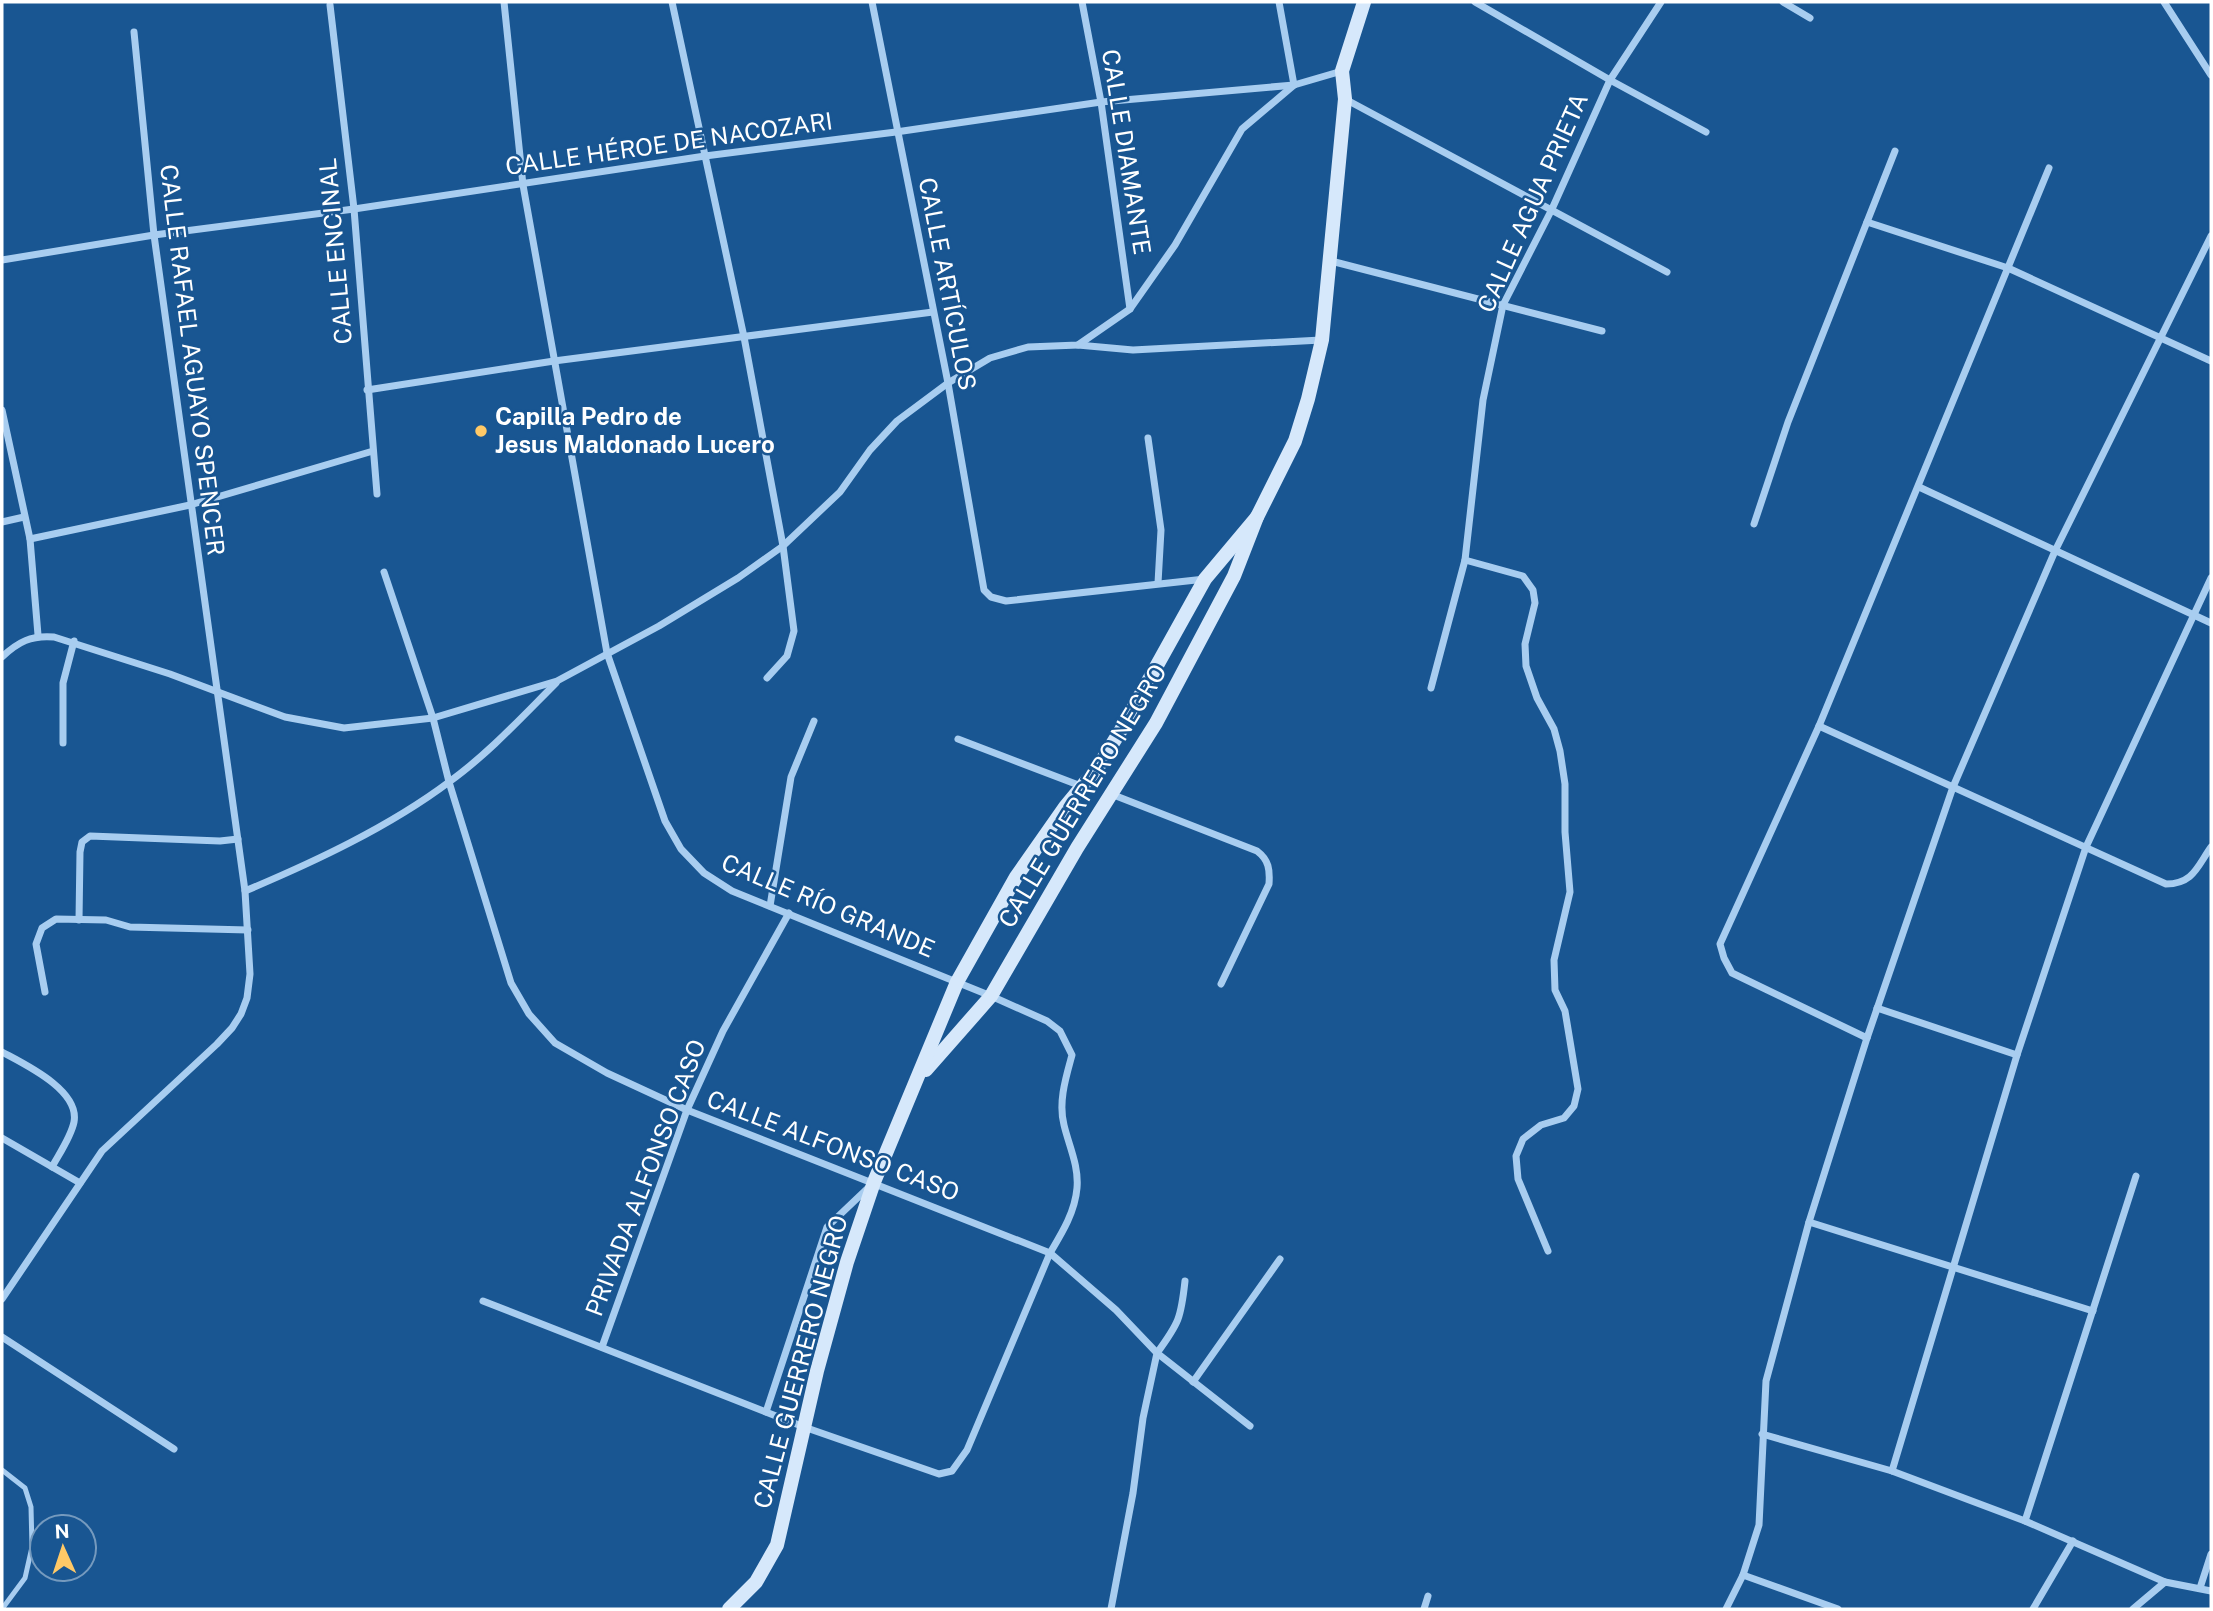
<svg xmlns="http://www.w3.org/2000/svg" width="2213" height="1611" viewBox="0 0 2213 1611" font-family="'Public Sans',sans-serif">
<style>
.lines{fill:none;stroke-linecap:round;stroke-linejoin:round}
.lane{stroke:#a8cdf0;stroke-width:5}
.street{stroke:#a8cdf0;stroke-width:7}
.secondary{stroke:#d6e8fb;stroke-width:14}
.poi-dot{fill:#ffc967;stroke:#195692;stroke-width:2.5}
.labels{text-anchor:middle;stroke-width:5;stroke-linejoin:round;paint-order:stroke}
.street-label{font-size:24px;fill:#fff;stroke:#195692}
.poi-label{font-size:24px;font-weight:bold;fill:#fff;stroke:#195692;text-anchor:start}
</style>
<rect width="100%" height="100%" fill="#195692"/>
<g class="lines">
<path class="lane" d="M2 1470 25 1488 31 1507 32 1547 25 1578 2 1609"/>
<g class="street">
<path d="M672 2 744 337 783 546 794 631 787 656 767 678"/>
<path d="M872 2 948 383 984 590 991 597 1006 601 1205 579"/>
<path d="M1082 2 1101 102 1130 309"/>
<path d="M1279 2 1294 85"/>
<path d="M1475 2 1610 80 1706 132"/>
<path d="M1783 2 1810 18"/>
<path d="M2164 2 2211 75"/>
<path d="M330 5 354 209 377 494"/>
<path d="M1345 99 1667 272"/>
<path d="M1867 222 2008 268 2211 361"/>
<path d="M2 260 154 235 354 209 705 156 896 132 1101 102 1294 85 1342 71"/>
<path d="M1331 261 1602 331"/>
<path d="M1078 345 1133 350 1321 340"/>
<path d="M367 390 554 361 933 312"/>
<path d="M2 410 30 539 38 635"/>
<path d="M1148 438 1161 530 1158 583"/>
<path d="M1919 487 2211 623"/>
<path d="M2 522 24 517"/>
<path d="M1754 524 1788 422 1895 151"/>
<path d="M30 539 190 505 373 451"/>
<path d="M1465 560 1523 576 1533 590 1535 603 1525 644 1526 666 1537 698 1554 729 1560 751 1565 784V832L1570 892 1554 960 1555 990 1565 1011 1578 1089 1574 1106 1564 1118 1541 1125 1523 1139 1516 1156 1518 1179 1548 1251"/>
<path d="M384 572 433 718 449 782 511 983 529 1014 555 1043 607 1073 687 1110 1050 1253 1116 1310 1157 1353 1143 1418 1133 1493 1111 1609"/>
<path d="M2 657C18 642 31 635 54 637L170 674 285 717 344 728 433 718 557 681 659 626 738 578 783 546 840 492 870 450 897 421 948 383 990 358 1028 347 1078 345 1130 309 1175 245 1242 129 1294 85"/>
<path d="M1431 688 1465 560 1483 400 1503 305 1552 209 1610 80 1661 2"/>
<path d="M1819 726 2166 884C2193 884 2197 867 2211 847"/>
<path d="M958 739 1081 786"/>
<path d="M63 743V683L74 641"/>
<path d="M1111 794 1257 851C1269 860 1270 870 1269 884L1221 984"/>
<path d="M245 891C314 862 389 827 449 782 488 754 522 717 556 683"/>
<path d="M770 906 791 777 814 721"/>
<path d="M79 920 80 852 82 842 90 836 220 841 238 839"/>
<path d="M45 992 36 944 42 928 56 919 106 920 130 927 248 930"/>
<path d="M1877 1008 2017 1055"/>
<path d="M1867 1038 1732 973 1724 958 1720 944 1819 726 2049 168"/>
<path d="M2 1052C24 1064 80 1090 74 1122 71 1137 59 1154 52 1167"/>
<path d="M2 1138 80 1183"/>
<path d="M1809 1222 2093 1311"/>
<path d="M1185 1281C1181 1318 1179 1323 1157 1353L1250 1426"/>
<path d="M2 1299 102 1151 217 1044 232 1028 241 1014 247 998 250 974 245 891 154 235 134 32"/>
<path d="M483 1301 804 1427 939 1474 952 1471 967 1450 1050 1253C1062 1233 1075 1212 1077 1188 1079 1166 1069 1146 1064 1125 1058 1102 1066 1077 1072 1055L1060 1031 1047 1021 991 996 732 891 704 873 681 849 665 821 607 653 523 185 504 2"/>
<path d="M2 1337 174 1449"/>
<path d="M602 1347 687 1110 723 1031 789 913"/>
<path d="M1193 1382 1280 1259"/>
<path d="M766 1412 827 1227 868 1188"/>
<path d="M1762 1434 1892 1471 2025 1521 2165 1582"/>
<path d="M1892 1471 2017 1055 2086 847 2211 578"/>
<path d="M2025 1521 2136 1176"/>
<path d="M1743 1575 1838 1609"/>
<path d="M2200 1588 2211 1554"/>
<path d="M1424 1609 1428 1596"/>
<path d="M1726 1609 1743 1575 1759 1525 1766 1381 1809 1222 1867 1038 1953 787 2055 551 2211 236"/>
<path d="M2033 1609 2073 1541"/>
<path d="M2133 1609 2165 1582 2211 1591"/>
</g>
<g class="secondary">
<path d="M926 1070 991 996 1077 848 1156 723 1234 576 1257 517 1295 441 1308 399 1322 340 1345 99 1342 71 1364 2"/>
<path d="M729 1609 756 1582 777 1545 817 1371 847 1262 874 1182 957 982 1016 877 1065 807 1098 767 1121 730 1205 579 1257 517"/>
</g>
</g>
<circle class="poi-dot" cx="481" cy="431" r="7"/>
<g class="labels">
<g class="street-label">
<text transform="translate(669 144) rotate(-8)" y="8">CALLE HÉROE DE NACOZARI</text>
<text transform="translate(1126 152) rotate(81)" y="8">CALLE DIAMANTE</text>
<text transform="translate(1533 203) rotate(-66)" y="8">CALLE AGUA PRIETA</text>
<text transform="translate(336 251) rotate(-95)" y="8">CALLE ENCINAL</text>
<text transform="translate(947 284) rotate(79)" y="8">CALLE ARTÍCULOS</text>
<text transform="translate(192 360) rotate(83)" y="8">CALLE RAFAEL AGUAYO SPENCER</text>
<text transform="translate(1083 796) rotate(-59)" y="8">CALLE GUERRERO NEGRO</text>
<text transform="translate(828 906) rotate(23)" y="8">CALLE RÍO GRANDE</text>
<text transform="translate(833 1146) rotate(21)" y="8">CALLE ALFONSO CASO</text>
<text transform="translate(646 1178) rotate(-69)" y="8">PRIVADA ALFONSO CASO</text>
<text transform="translate(801 1362) rotate(-75)" y="8">CALLE GUERRERO NEGRO</text>
</g>
<g class="poi-label">
<text x="495" y="425">Capilla Pedro de<tspan x="495" dy="28">Jesus Maldonado Lucero</tspan></text>
</g>
</g>
<rect width="2213" height="1611" fill="none" stroke="#ffffff" stroke-width="7"/>
<g transform="translate(63 1548) rotate(357)"><circle r="33" fill="#195692" stroke="#759abe" stroke-width="2"/>
<path d="M0-5L12 26L0 18L-12 26Z" fill="#ffc967"/>
<text y="-10" font-size="19" font-weight="bold" text-anchor="middle" fill="#ffffff">N</text>
</g>
</svg>
